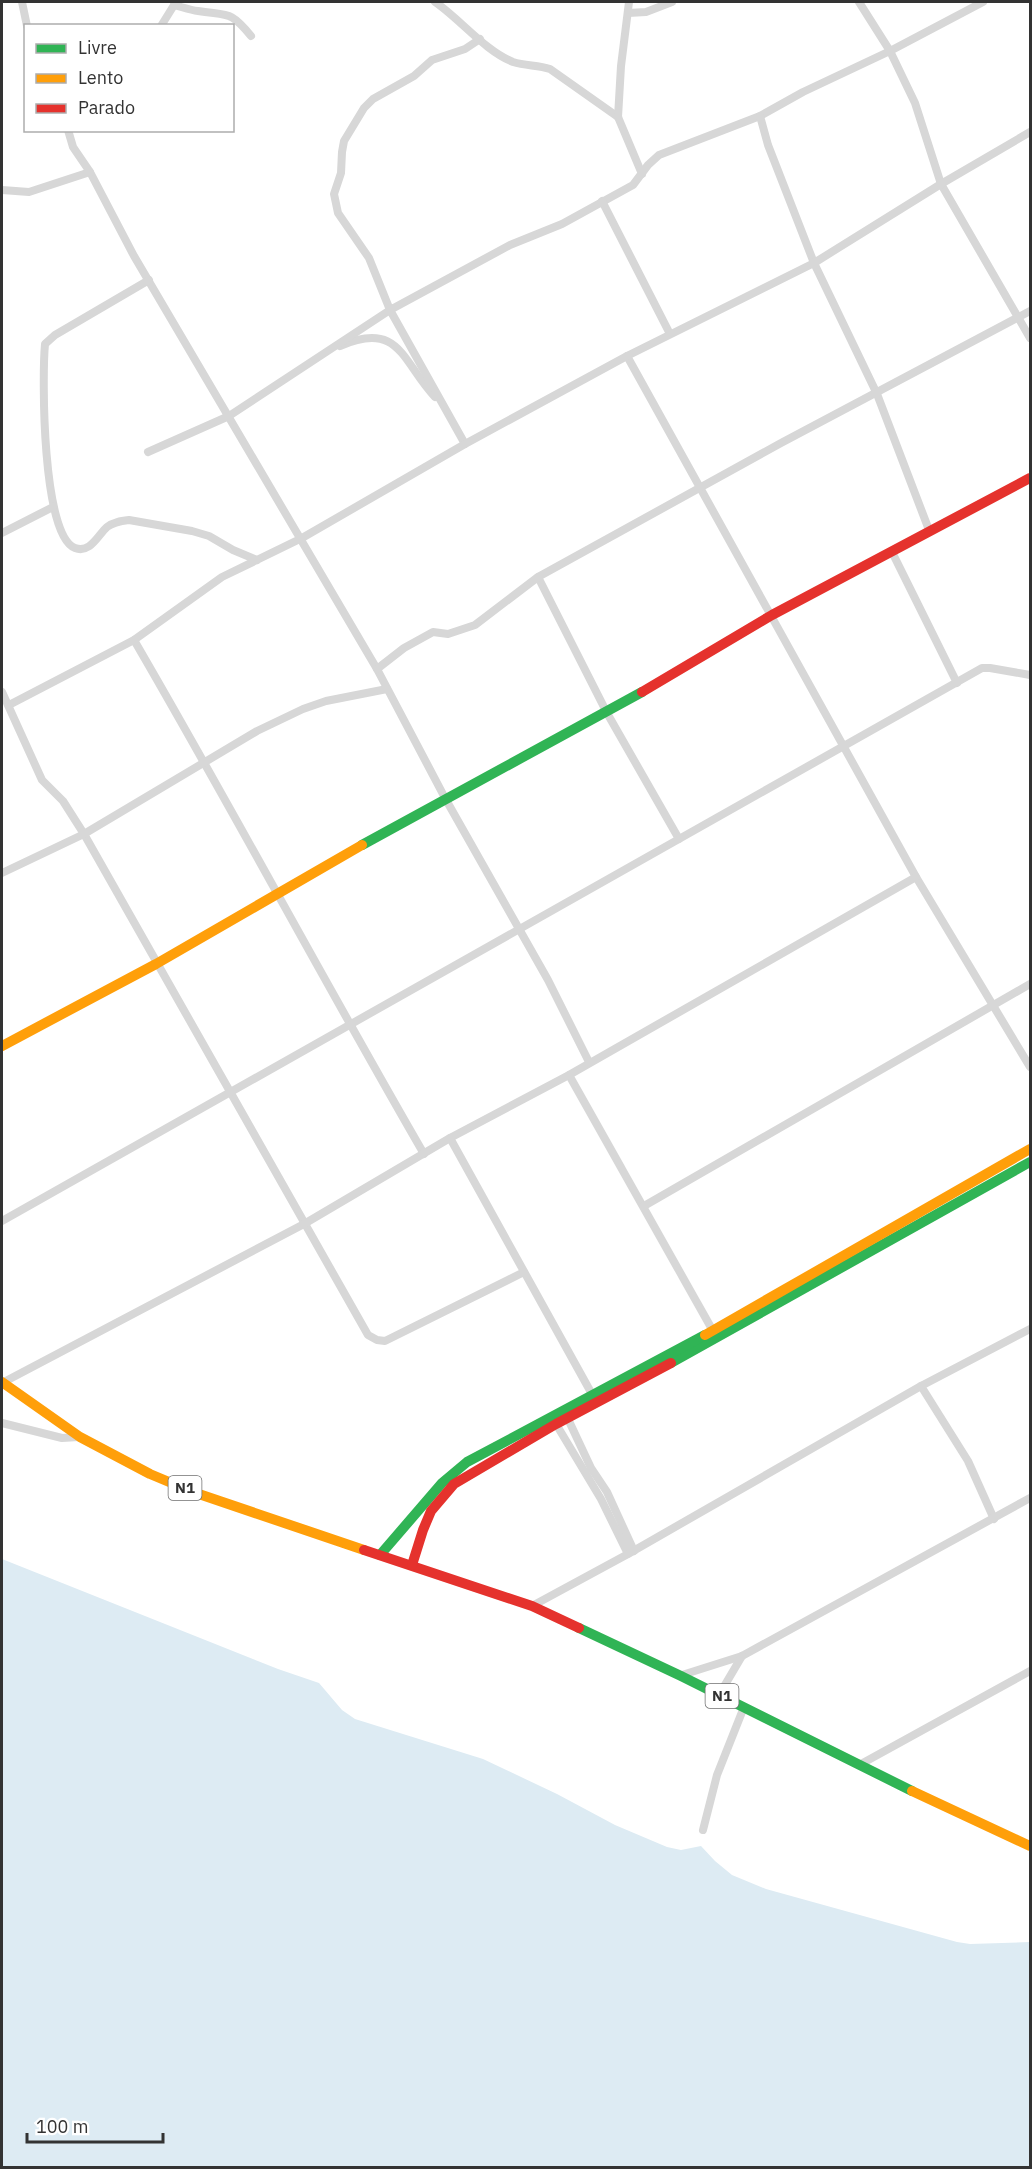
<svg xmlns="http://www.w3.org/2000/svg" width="1032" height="2169" viewBox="0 0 1032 2169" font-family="'IBM Plex Sans',sans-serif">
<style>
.water{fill:#ddebf3}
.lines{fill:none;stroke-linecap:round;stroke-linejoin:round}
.street{stroke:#d7d7d7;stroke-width:8}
.fast{stroke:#30b455;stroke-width:10}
.slow{stroke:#ff9f0a;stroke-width:10}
.jam{stroke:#e5322d;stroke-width:10}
.labels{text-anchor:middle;stroke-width:6;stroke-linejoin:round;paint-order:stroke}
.shield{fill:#fff;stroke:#707070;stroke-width:1.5}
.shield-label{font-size:15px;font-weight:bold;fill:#333}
</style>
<rect width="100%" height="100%" fill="#fff"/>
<path class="water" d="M2 1559 278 1669 319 1683 342 1710 355 1719 483 1759 557 1794 615 1825 667 1847 681 1850 701 1846 715 1861 732 1875 766 1889 957 1942 970 1944 1030 1942V2167H2Z"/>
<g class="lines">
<g class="street">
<path d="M22 2 27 26"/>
<path d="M435 2C460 19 485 51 513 62 526 66 538 65 550 69L618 117"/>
<path d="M629 2 621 66 618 117 642 174"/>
<path d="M859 2 890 51 915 103 941 184 1030 338"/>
<path d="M174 5C182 7 190 10 198 11 228 16 230 10 251 36"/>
<path d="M628 13 646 12 672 2"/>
<path d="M161 26 176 2"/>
<path d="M480 39 465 49 432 60 414 76 373 99 364 108 344 141 342 152 341 173 334 194 338 213 369 258 390 310 510 245 562 224 633 185 648 165 659 155 760 116 803 92 890 51 983 2"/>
<path d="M760 116 768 145 814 263 877 394 929 530"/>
<path d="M68 130 73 147 90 172 134 256 377 669 445 798 548 980 589 1062"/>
<path d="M2 190 29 192 90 172"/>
<path d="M602 201 670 334"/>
<path d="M149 280 55 335 45 344C42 376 42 536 75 548 90 554 98 535 107 527 113 522 121 521 129 520L192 531 209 536 233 550 257 560"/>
<path d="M340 346C400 320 402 362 435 397"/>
<path d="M627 356 916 877 1030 1067"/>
<path d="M148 452 229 416 390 310 465 444"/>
<path d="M2 533 53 507"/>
<path d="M892 552 957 683"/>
<path d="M538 577 607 713 679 839"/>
<path d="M134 640C233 810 325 983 424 1154"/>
<path d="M377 669 404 648 433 632 448 634 475 625 538 577 781 443 1030 311"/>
<path d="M2 692 42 780 63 801 84 834 368 1335 377 1340 385 1341 524 1272"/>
<path d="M9 705 134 640 222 577 302 538 465 444 627 356 814 263 941 184 1030 132"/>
<path d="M2 873 84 834 257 731 303 709 326 701 387 689"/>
<path d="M569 1075 713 1331"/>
<path d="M450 1138 593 1396"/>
<path d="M644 1206 1030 984"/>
<path d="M2 1221 982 668H990L1030 675"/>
<path d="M2 1383 304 1224 450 1138 569 1075 916 877"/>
<path d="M921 1386 968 1461 994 1519"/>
<path d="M568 1419 591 1468 607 1492 634 1551"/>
<path d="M2 1423 62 1438 79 1437"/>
<path d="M556 1424 601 1499 628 1554"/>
<path d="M532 1606 628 1554 921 1386 1030 1329"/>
<path d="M682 1675 742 1656 1030 1498"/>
<path d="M719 1695 742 1656"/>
<path d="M861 1764 1030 1671"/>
<path d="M703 1830 717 1775 744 1707"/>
</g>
<g class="fast">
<path d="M362 845 642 692"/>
<path d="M671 1363 1030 1162"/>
<path d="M380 1555 442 1483 467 1462 705 1335"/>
<path d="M579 1628 681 1676 912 1791"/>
</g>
<g class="slow">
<path d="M2 1046 156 964 362 845"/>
<path d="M705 1335 1030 1149"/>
<path d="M2 1382 80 1437 150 1474 193 1492 364 1550"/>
<path d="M912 1791 1030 1846"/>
</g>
<g class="jam">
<path d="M642 692 772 615 1030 478"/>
<path d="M364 1550 532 1606 579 1628"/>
<path d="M412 1565 423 1530 431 1511 454 1484 556 1424 671 1363"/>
</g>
</g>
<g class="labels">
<g class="shield">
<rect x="168.5" y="1476" width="33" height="24" rx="4.5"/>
<rect x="705.5" y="1684" width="33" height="24" rx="4.5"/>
</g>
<g class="shield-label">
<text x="185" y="1493">N1</text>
<text x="722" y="1701">N1</text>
</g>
</g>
<rect width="1032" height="2169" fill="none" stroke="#333333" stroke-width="6"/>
<rect x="24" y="24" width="210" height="108" fill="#ffffff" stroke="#adadad" stroke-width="1.5"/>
<rect x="36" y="44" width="30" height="9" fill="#30b455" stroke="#adadad" stroke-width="1.5"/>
<text x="78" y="54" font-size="18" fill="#333333">Livre</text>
<rect x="36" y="74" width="30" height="9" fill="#ff9f0a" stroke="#adadad" stroke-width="1.5"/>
<text x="78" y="84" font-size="18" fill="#333333">Lento</text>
<rect x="36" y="104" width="30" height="9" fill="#e5322d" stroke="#adadad" stroke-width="1.5"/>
<text x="78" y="114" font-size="18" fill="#333333">Parado</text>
<path d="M27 2133v9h136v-9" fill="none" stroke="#333333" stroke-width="3"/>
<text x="36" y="2133" font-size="18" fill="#333333" stroke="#ffffff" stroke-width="4.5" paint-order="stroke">100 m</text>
</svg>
